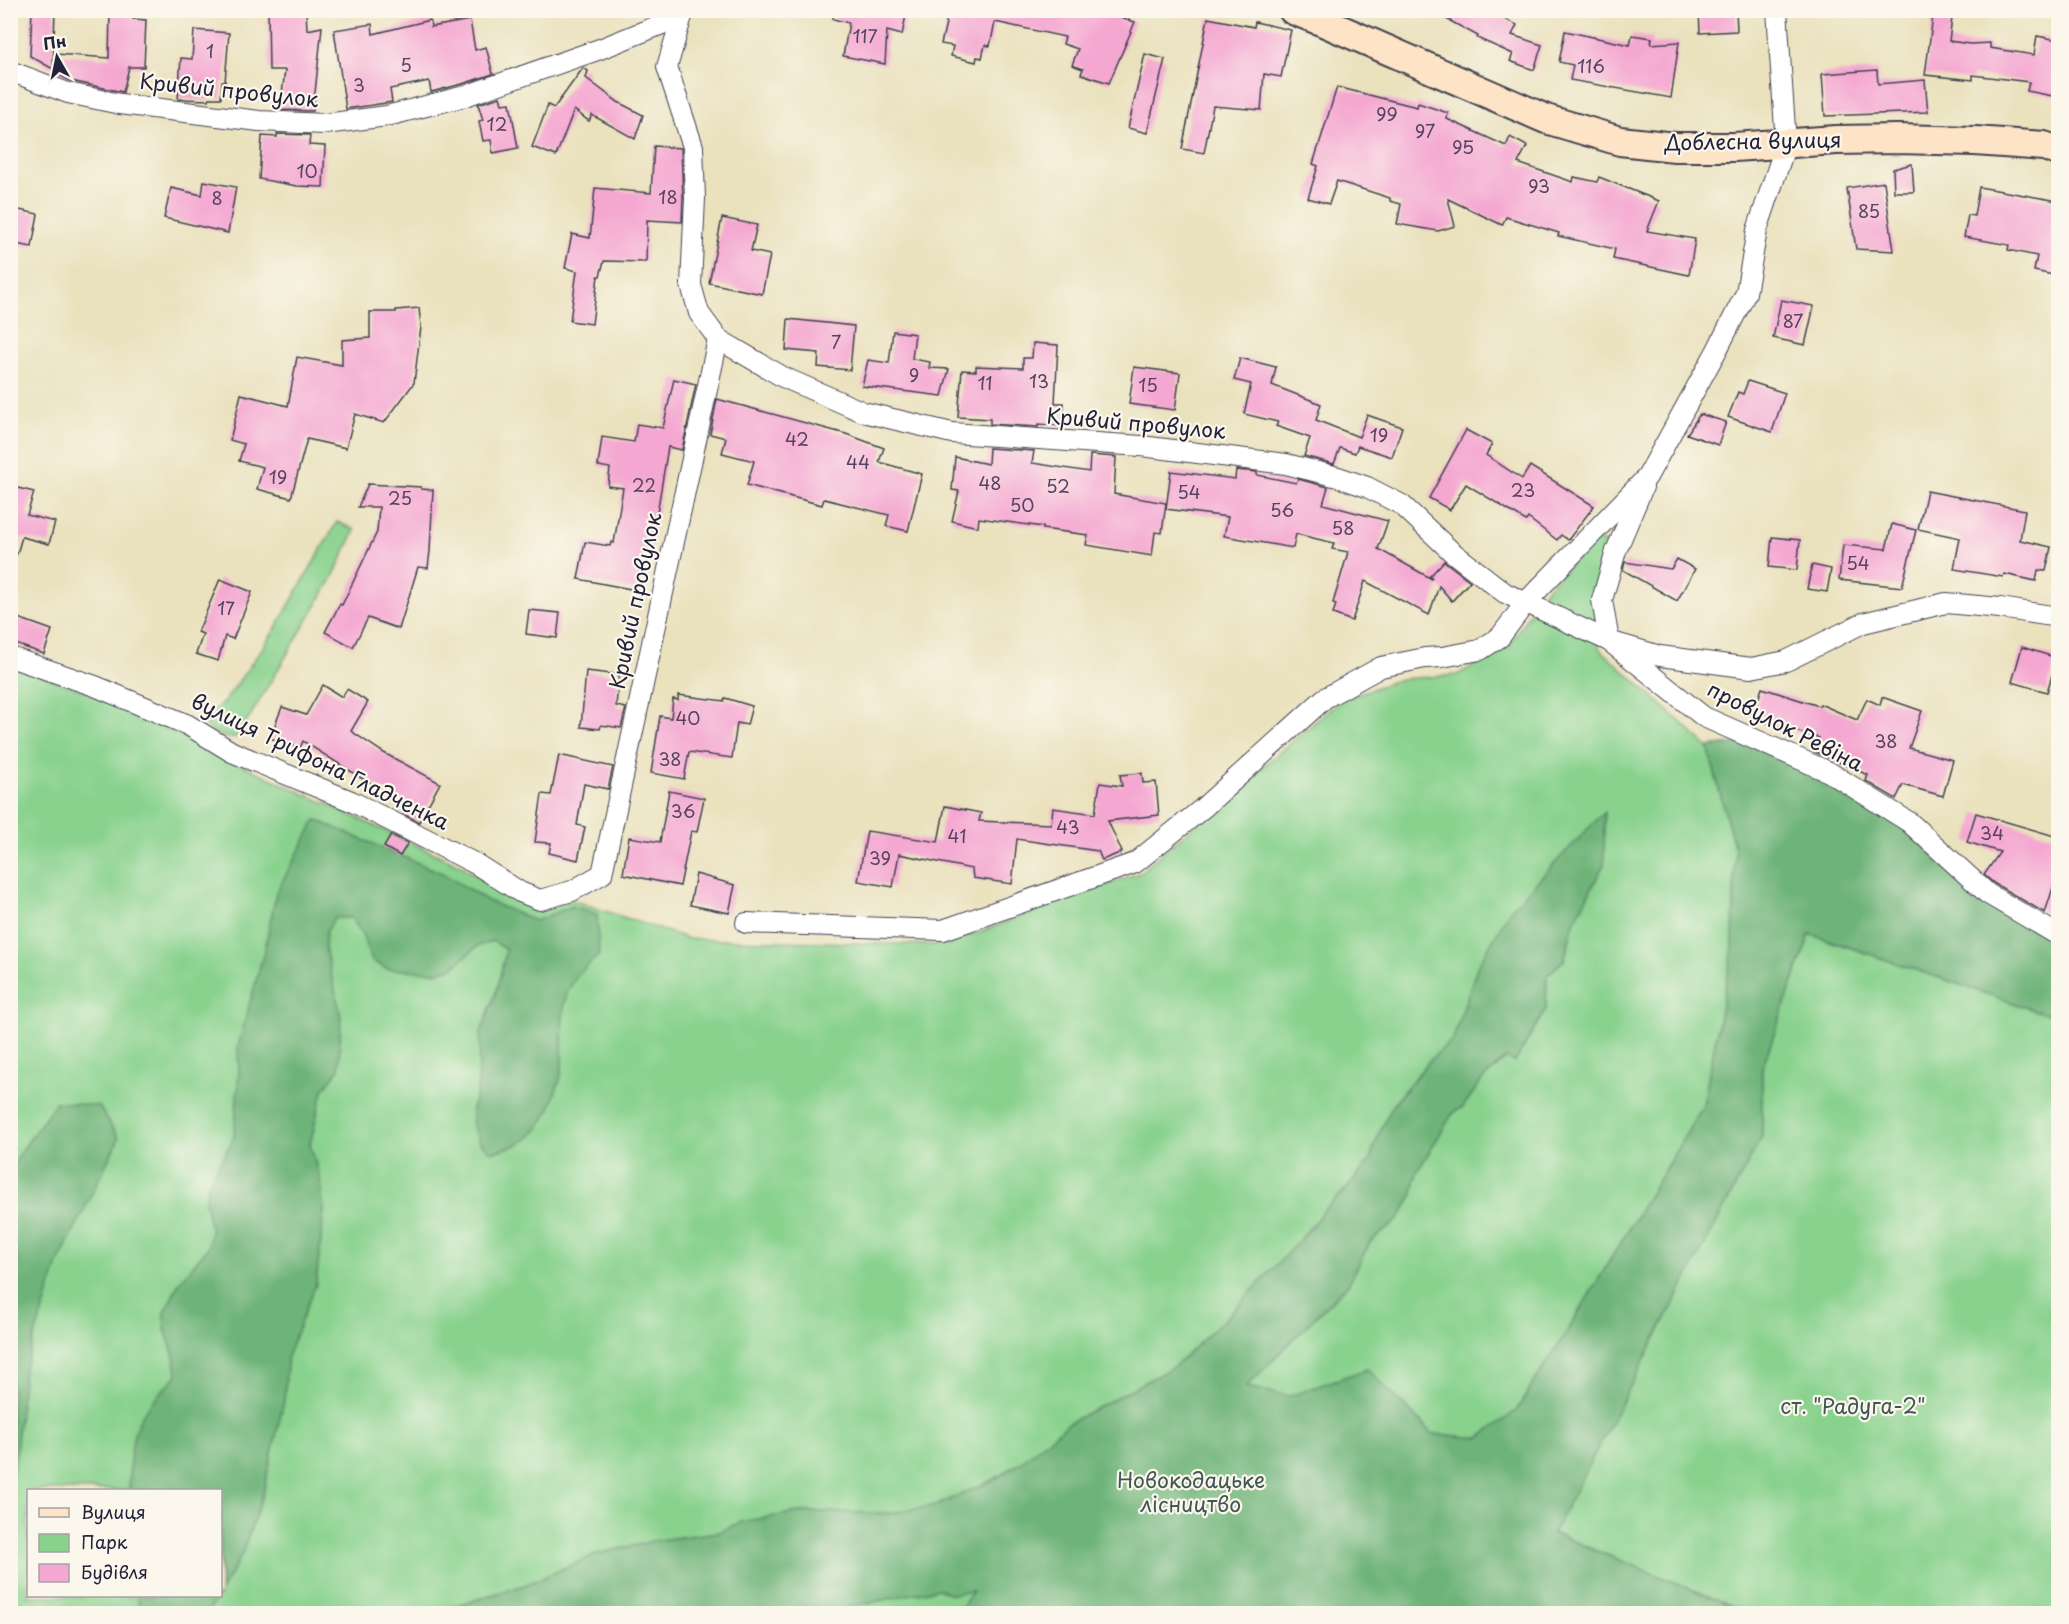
<svg xmlns="http://www.w3.org/2000/svg" width="2069" height="1624" viewBox="0 0 2069 1624" font-family="'Playpen Sans',sans-serif">
<style>
.green{fill:#89d28e;stroke:#567a64;stroke-width:1.5;fill-rule:evenodd}
.forest{fill:#6eb479;stroke:#486b5a;stroke-width:1.5}
.building{fill:#f4a7d1}
.lines{fill:none;stroke-linecap:round;stroke-linejoin:round}
.street-casing{stroke:#403f4e;stroke-width:22}
.secondary-casing{stroke:#403f4e;stroke-width:32}
.street{stroke:#fff;stroke-width:20}
.secondary{stroke:#fee4c6;stroke-width:28}
.labels{text-anchor:middle;stroke-width:4.5;stroke-linejoin:round;paint-order:stroke}
.number-label{font-size:18px;fill:#564360}
.street-label{font-size:21px;fill:#22223b;stroke:#fbf7ec}
.park-label{font-size:21px;fill:#415754;stroke:#fbf7ec}
</style>
<rect width="100%" height="100%" fill="#fbf7ec"/>
<filter id="ink" filterUnits="userSpaceOnUse"><feTurbulence type="fractalNoise" baseFrequency=".0167" numOctaves="2"/><feDisplacementMap in="SourceGraphic" scale="12" xChannelSelector="R" yChannelSelector="G"/><feConvolveMatrix kernelMatrix="1 2 1 2 8 2 1 2 1" color-interpolation-filters="sRGB"/></filter>
<filter id="wash" filterUnits="userSpaceOnUse"><feTurbulence type="fractalNoise" baseFrequency=".008" numOctaves="4" result="noise"/><feDisplacementMap in="SourceGraphic" scale="24" xChannelSelector="R" yChannelSelector="G"/><feGaussianBlur stdDeviation="1.35" result="paint"/><feColorMatrix in="noise" values="0 0 0 0 0 0 0 0 0 0 0 0 0 0 0 0 0 1.4 0 .05"/><feComposite in="paint" operator="in"/></filter>
<g filter="url(#wash)">
<rect width="100%" height="100%" fill="#eae1bd"/>
<g class="green">
<path d="M337 522 355 530 332 579 240 733 234 738C224 739 208 730 202 721L225 701 273 633Z"/>
<path d="M1596 539 1611 546 1593 591 1599 648 1708 747 1735 850 1733 947 1703 1106 1571 1325 1516 1411 1479 1438 1433 1434 1367 1369 1290 1396 1246 1387 1349 1283 1370 1242 1398 1220 1412 1196 1417 1172 1452 1114 1463 1107 1482 1080 1506 1058 1515 1061 1546 1009 1547 975 1564 960 1574 922 1604 864 1478 965 1453 1039 1430 1060 1394 1103 1380 1131 1370 1160 1349 1187 1326 1208 1299 1241 1233 1311 1175 1366 1069 1423 1020 1463 993 1480 938 1505 891 1513 799 1512 741 1522 719 1532 659 1540 597 1554 525 1585 431 1613H11V665L94 694 246 767 462 866 501 893 540 907 572 900 689 939 944 945 1139 873 1342 699 1401 679 1457 675 1508 647 1544 591ZM28 1490H220V1596H28Z"/>
<path d="M1810 934 2058 1018V1613H1750L1553 1533 1762 1136V1068Z"/>
<path d="M937 1589 952 1594 973 1591 963 1605 951 1613 837 1614 839 1609Z"/>
</g>
<g class="forest">
<path d="M1743 742 1822 775 1907 828 1987 905 2058 941V1018L1810 934 1762 1068V1136L1553 1533 1750 1613 951 1614 963 1605 973 1591 952 1594 937 1589 839 1609 837 1614H431L525 1585 597 1554 659 1540 719 1532 741 1522 799 1512 891 1513 938 1505 993 1480 1020 1463 1069 1423 1175 1366 1233 1311 1299 1241 1326 1208 1349 1186 1370 1160 1380 1131 1394 1103 1430 1060 1453 1039 1478 965 1510 910 1604 812V864L1574 922 1564 960 1547 975 1546 1009 1515 1062 1506 1058 1482 1080 1463 1107 1452 1114 1417 1172 1412 1196 1398 1220 1370 1242 1349 1283 1246 1387 1290 1396 1367 1369 1433 1434 1479 1438 1516 1411 1571 1325 1703 1106 1733 947 1735 850 1708 747Z"/>
<path d="M316 820 442 873 488 901 535 921 572 906 597 914 599 955C587 965 572 979 567 994 560 1013 563 1047 562 1068 562 1075 559 1083 556 1090 546 1127 530 1146 491 1152L479 1141 473 1125 472 1109 477 1093 481 1032 497 989 506 950 493 941 478 946 452 968 437 972 387 969 372 961 361 932 351 918H334L326 933 325 948 341 1016 339 1069 323 1090 310 1144 320 1178 324 1211 316 1284 288 1354 284 1400 263 1494 242 1554 221 1591 220 1490H129C130 1469 129 1446 137 1426 144 1406 164 1390 177 1375L175 1359 165 1329V1312L179 1283 208 1247 211 1232 205 1201 208 1185 234 1137 239 1072 238 1046 265 948 276 893Z"/>
<path d="M56 1102 99 1106 119 1138 58 1263 24 1370 16 1453 11 1483V1172L20 1153Z"/>
<path d="M138 1596H218L207 1614 139 1613Z"/>
</g>
<g id="blocks">
<g class="building">
<path d="M32 10H55L53 69 30 56Z"/>
<path d="M110 10H134L133 19 146 20 144 67H129L123 92 71 81 53 72 56 54 109 58Z"/>
<path d="M268 10H306L307 30 322 27 313 111 280 110 285 70H269Z"/>
<path d="M834 10H888L906 15 902 35 887 31 885 64 843 56 849 23 833 19Z"/>
<path d="M949 10H1096L1135 22 1109 83 1081 74 1083 69 1072 65 1078 49 1063 44 1065 37 995 22 990 46 985 45 982 58 977 57 976 62 951 56 953 46 941 44Z"/>
<path d="M1430 10H1486L1517 25 1512 35 1542 45 1534 70 1510 61 1513 54 1477 38 1478 36Z"/>
<path d="M1699 10H1736L1737 31 1700 33Z"/>
<path d="M1933 16 1952 18 1949 41 1970 44 1990 43V48L2034 55 2037 36 2058 40V97L2027 91 2029 82 1973 75V80L1925 75Z"/>
<path d="M1208 18 1254 27 1255 22 1291 30 1281 77 1264 74 1261 110 1213 106 1204 153 1182 149Z"/>
<path d="M430 20 431 27 470 20 475 50 486 47 493 74 462 84 431 92 429 81 390 89 392 102 346 109 334 30 372 24 373 34Z"/>
<path d="M194 30 229 33 225 82H222L221 98H209V100L178 99 181 58 192 59Z"/>
<path d="M1565 31 1630 45 1632 35 1652 38 1651 44 1679 42 1671 98 1570 80 1573 65 1559 62Z"/>
<path d="M1145 54 1165 59 1147 133 1128 128Z"/>
<path d="M583 68 588 71 586 78 618 102 643 115 635 139 592 115 589 121 574 110 556 156 532 147 548 105 554 108Z"/>
<path d="M1877 70 1878 84 1925 80 1928 112 1825 116 1822 74Z"/>
<path d="M1337 87 1417 107 1418 103 1448 113 1447 119 1506 146 1510 137 1527 146 1518 163 1573 182 1574 177 1597 182 1599 177 1659 201 1647 231 1695 239 1689 275 1613 259 1615 249 1558 236 1559 233 1506 217 1502 225 1448 199 1455 226 1438 231 1397 224 1401 204 1390 201V198L1337 181 1329 204 1308 198 1318 166 1313 164Z"/>
<path d="M500 97 502 104 510 103 518 148 493 153 491 140 483 141 479 121 483 120 478 104Z"/>
<path d="M277 134 310 135 309 145 325 146 323 187 297 186 259 179 262 136 277 137Z"/>
<path d="M654 146 681 148 683 198 682 222 647 220 646 262 604 261 600 276H598L592 324 570 321 577 271 565 268 572 234 590 238 595 188 651 193Z"/>
<path d="M1912 164 1914 192H1894L1893 169Z"/>
<path d="M204 181 236 187 228 233 164 218 171 188 202 195Z"/>
<path d="M1884 182 1894 251 1856 249 1847 188Z"/>
<path d="M1979 187 2058 201V276L2034 271 2037 256 2008 250 2009 245 1964 237 1968 215 1974 216Z"/>
<path d="M10 208 38 214 32 247 10 243Z"/>
<path d="M722 218 757 225 751 251 770 255 762 294 709 283Z"/>
<path d="M1781 300 1814 306 1805 345 1773 338Z"/>
<path d="M419 308 421 327 414 383 384 423 355 414 346 448 307 439 291 498 257 489 263 467 239 461 244 444 230 440 241 394 288 406 297 357 342 365V340L370 338V312H396V310Z"/>
<path d="M788 319 854 326 850 370 818 367 819 353 786 350Z"/>
<path d="M893 331 915 334 912 359 930 362 929 368 949 369 942 396 862 386 868 360 889 363Z"/>
<path d="M1033 343 1058 345 1055 403H1064L1063 426 1038 424V427L990 424V419L958 417 962 370 976 371V366L1023 368V358H1032Z"/>
<path d="M1240 358 1276 367 1272 385 1321 404 1316 420 1359 437 1367 415 1402 427 1392 457 1358 446 1355 453 1340 448 1334 464 1304 456 1310 438 1276 426 1278 422 1244 414 1251 384 1234 380Z"/>
<path d="M1134 367 1180 373 1175 410 1129 404Z"/>
<path d="M674 379 696 384 682 450 668 447 651 550 644 549 636 590 578 579 585 542 610 546 611 542 614 543 623 488 608 486 610 468 598 466 602 437 634 442 637 424 663 428Z"/>
<path d="M1748 381 1785 393 1772 432 1728 417 1738 392 1743 394Z"/>
<path d="M717 399 846 434 884 448 879 462 922 474 908 531 886 526 889 515 824 499 822 505 747 485 754 461 722 453 726 438 710 434Z"/>
<path d="M1700 414 1726 422 1718 445 1687 434Z"/>
<path d="M1466 430 1492 444 1486 455 1522 479 1530 466 1594 506 1568 540 1561 535 1557 540 1528 518 1526 521 1466 484 1450 510 1429 498Z"/>
<path d="M989 448 1034 451 1032 463 1089 472 1090 455 1116 457 1114 494 1166 503 1162 533 1155 532 1152 556 1086 545 1088 535 1043 529V527L979 518 978 527 952 521 959 491 952 490 955 457 988 464Z"/>
<path d="M1236 470 1257 472V475L1296 483 1298 479 1328 487 1323 504 1388 521 1378 549 1432 579 1430 576 1444 561 1470 581 1452 601 1439 586 1429 615 1365 581 1352 621 1333 614 1336 604 1333 603 1348 552 1332 549 1334 543 1296 534 1293 548 1224 536 1228 517 1166 509 1171 471 1235 479Z"/>
<path d="M368 484 421 487V489L433 490 430 551 428 568 418 567 399 629 368 618 353 647 325 632 340 604 342 605 377 532 379 507H358Z"/>
<path d="M10 486 34 492 27 515 55 522 49 544 22 537 17 554 10 553Z"/>
<path d="M1927 491 2025 510 2020 540 2051 547 2046 571 2038 570 2036 581 2004 574 2003 577 1954 569 1960 538 1918 529Z"/>
<path d="M1892 524 1916 530 1902 587 1839 580 1843 545 1886 549Z"/>
<path d="M1772 537 1800 540 1797 570 1769 567Z"/>
<path d="M1677 559 1695 569 1677 601 1623 570 1625 562 1671 569Z"/>
<path d="M1812 565 1831 569 1827 592 1807 589Z"/>
<path d="M220 579 252 592 233 639 225 636 218 661 196 654 203 634 198 632Z"/>
<path d="M529 610 560 613 557 638 526 634Z"/>
<path d="M10 615 52 630 44 654 10 642Z"/>
<path d="M2022 647 2057 658 2047 692 2012 682Z"/>
<path d="M586 671 619 675 616 706 626 708 621 728 601 725 600 729 581 727Z"/>
<path d="M323 685 342 697 347 689 368 702 351 731 384 753 440 783 419 822 403 814 408 804 363 779 303 741 300 748 270 738 282 707 306 715Z"/>
<path d="M1762 688 1819 706 1820 704 1857 720 1867 699 1880 705 1882 697 1922 711 1909 748 1953 760 1943 796 1903 785 1896 799 1866 781 1868 775 1813 751 1819 738 1752 718Z"/>
<path d="M678 695 724 701 725 698 752 706 747 725 737 723 732 758 689 752 684 779 651 773 660 716 671 718 673 699 678 700Z"/>
<path d="M559 755 613 767 608 789 584 784 577 825 585 827 578 860 549 853 551 843 535 842 542 794 551 795Z"/>
<path d="M1142 773 1143 783 1156 782 1159 815 1108 821 1122 852 1102 860 1098 851 1017 839 1012 884 973 878 972 869 899 854 893 887 858 881 867 831 938 842 945 806 981 813 979 821 1051 824 1053 808 1095 814 1100 783 1122 786 1120 775Z"/>
<path d="M669 791 704 798 697 832 691 831 680 886 623 874 629 837 660 842Z"/>
<path d="M1976 813 2058 837V872L2045 913 1995 884 1984 875 2000 852 1967 842Z"/>
<path d="M391 835 408 843 400 856 384 847Z"/>
<path d="M696 874 735 885 729 913 690 905Z"/>
</g>
</g>
</g>
<g filter="url(#ink)">
<use href="#blocks" fill-opacity="0" stroke="#403f4e" stroke-width="1.5"/>
<g class="lines">
<defs>
<g id="street">
<path d="M682 16 667 67 693 147 695 198 691 285 699 313 718 339 783 377 863 412 952 433 1141 446 1286 464 1338 477 1367 487 1402 505 1452 552 1505 593 1609 641 1704 717 1829 772 1909 822 1988 894 2058 935"/>
<path d="M10 71 68 93 120 104 259 121 325 124 387 116 465 96 600 49 682 16 686 10"/>
<path d="M1643 487 1616 551 1602 600 1609 641 1660 656 1751 668 1786 661 1863 623 1946 603 2000 608 2058 617"/>
<path d="M10 657 95 686 188 725 232 752 351 801 476 864 520 892 540 900 572 891 602 874 718 339"/>
<path d="M746 923 943 930 1135 863 1203 808 1325 698 1381 667 1425 658 1442 657 1480 650 1500 637 1526 602 1647 477 1717 350 1746 293 1757 230 1786 144 1777 10"/>
</g>
<path id="secondary" d="M1293 10 1321 21 1546 119 1620 141 1675 147H1734L1836 140 1898 139 1975 141 2044 146 2058 151"/>
</defs>
<use href="#street" class="street-casing"/>
<use href="#secondary" class="secondary-casing"/>
<use href="#street" class="street"/>
<use href="#secondary" class="secondary"/>
</g>
</g>
<g class="labels">
<g class="number-label">
<text x="865" y="43">117</text>
<text x="210" y="58">1</text>
<text x="406" y="72">5</text>
<text x="1591" y="73">116</text>
<text x="359" y="92">3</text>
<text x="1387" y="121">99</text>
<text x="497" y="131">12</text>
<text x="1425" y="138">97</text>
<text x="1463" y="154">95</text>
<text x="307" y="178">10</text>
<text x="1539" y="193">93</text>
<text x="668" y="204">18</text>
<text x="217" y="205">8</text>
<text x="1869" y="218">85</text>
<text x="1793" y="328">87</text>
<text x="836" y="349">7</text>
<text x="914" y="382">9</text>
<text x="1039" y="388">13</text>
<text x="985" y="390">11</text>
<text x="1148" y="392">15</text>
<text x="1379" y="442">19</text>
<text x="797" y="446">42</text>
<text x="858" y="469">44</text>
<text x="278" y="484">19</text>
<text x="990" y="490">48</text>
<text x="644" y="492">22</text>
<text x="1058" y="493">52</text>
<text x="1523" y="497">23</text>
<text x="1189" y="499">54</text>
<text x="400" y="505">25</text>
<text x="1022" y="512">50</text>
<text x="1282" y="517">56</text>
<text x="1343" y="535">58</text>
<text x="1858" y="570">54</text>
<text x="226" y="615">17</text>
<text x="688" y="725">40</text>
<text x="1886" y="748">38</text>
<text x="670" y="766">38</text>
<text x="683" y="818">36</text>
<text x="1068" y="834">43</text>
<text x="1992" y="840">34</text>
<text x="957" y="843">41</text>
<text x="880" y="865">39</text>
</g>
<g class="street-label">
<text transform="translate(229 91) rotate(6)" y="7">Кривий провулок</text>
<text transform="translate(1753 142) rotate(-1)" y="7">Доблесна вулиця</text>
<text transform="translate(1136 424) rotate(5)" y="7">Кривий провулок</text>
<text transform="translate(636 601) rotate(-78)" y="7">Кривий провулок</text>
<text transform="translate(1785 727) rotate(27)" y="7">провулок Ревіна</text>
<text transform="translate(320 762) rotate(26)" y="7">вулиця Трифона Гладченка</text>
</g>
<g class="park-label">
<text x="1853" y="1414">ст. "Радуга-2"</text>
<text x="1191" y="1488">Новокодацьке<tspan x="1191" dy="24">лісництво</tspan></text>
</g>
</g>
<rect width="2069" height="1624" fill="none" stroke="#fbf7ec" stroke-width="36"/>
<rect x="27" y="1489" width="195" height="108" fill="#fbf7ec" stroke="#a4a2a5" stroke-width="1.5"/>
<rect x="39" y="1508" width="30" height="9" fill="#fee4c6" stroke="#a4a2a5" stroke-width="1.5"/>
<text x="81" y="1519" font-size="18" fill="#22223b">Вулиця</text>
<rect x="39" y="1534" width="30" height="18" fill="#89d28e" stroke="#a4a2a5" stroke-width="1.5"/>
<text x="81" y="1549" font-size="18" fill="#22223b">Парк</text>
<rect x="39" y="1564" width="30" height="18" fill="#f4a7d1" stroke="#a4a2a5" stroke-width="1.5"/>
<text x="81" y="1579" font-size="18" fill="#22223b">Будівля</text>
<g transform="translate(57 57) rotate(351)" stroke="#fbf7ec" stroke-width="4.5" paint-order="stroke">
<path d="M0-4.5L10 22L0 15L-10 22Z" fill="#22223b"/>
<text y="-9" font-size="16" font-weight="bold" text-anchor="middle" fill="#22223b">Пн</text>
</g>
</svg>
